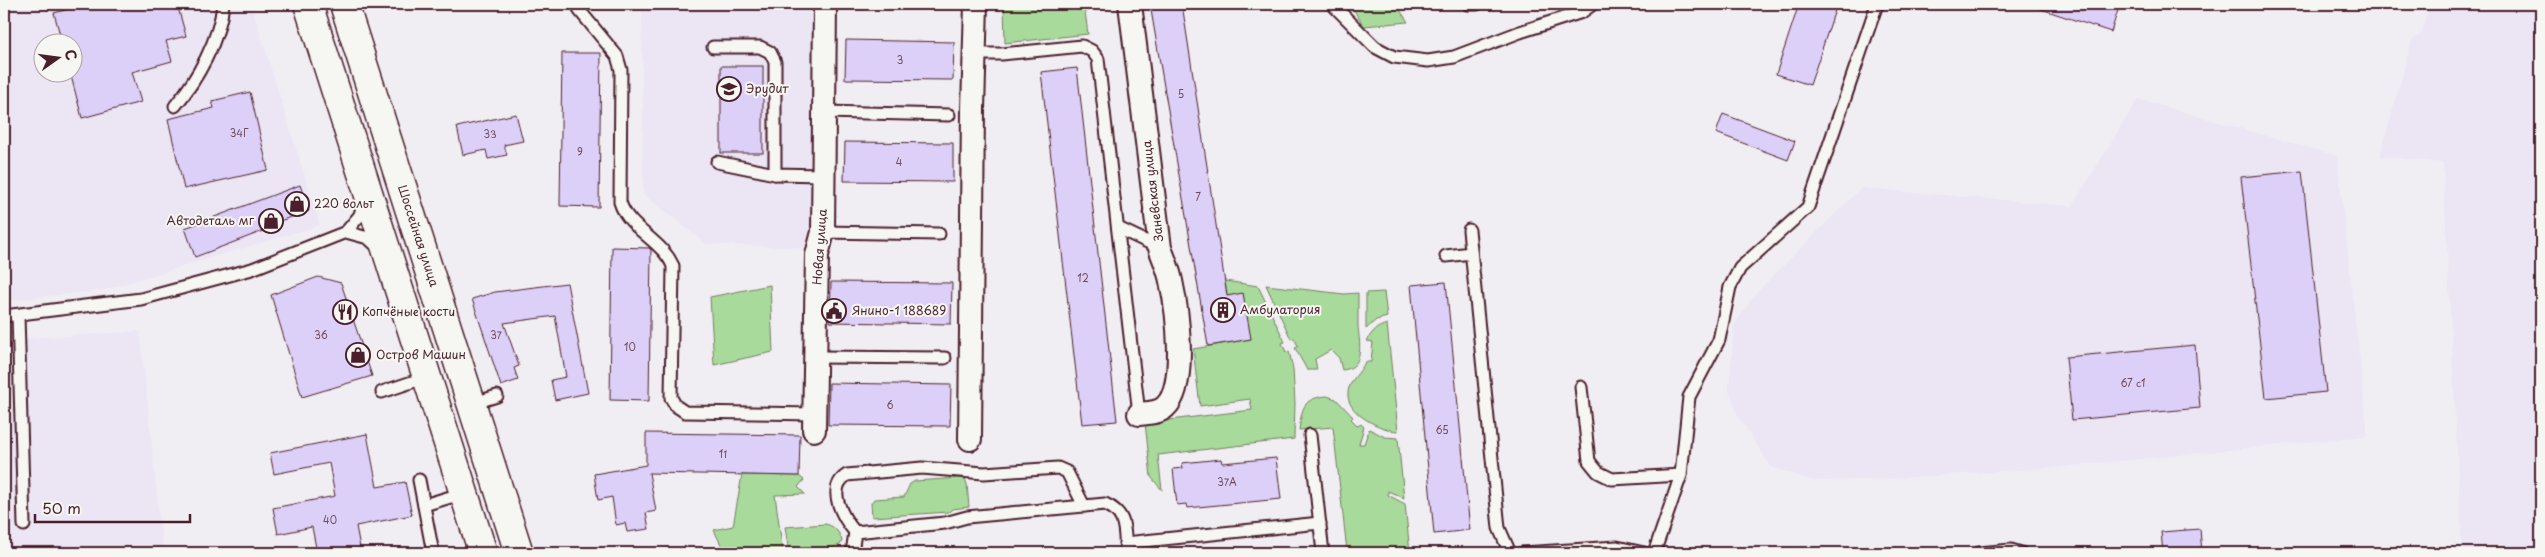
<svg xmlns="http://www.w3.org/2000/svg" width="2545" height="557" viewBox="0 0 2545 557" font-family="'Playpen Sans',sans-serif">
<style>
.built{fill:#ebe5f4;fill-rule:evenodd}
.green{fill:#a7da9b;stroke:#787c63}
.building{fill:#dcd0f8;stroke:#4a1f2b}
.lines{fill:none;stroke-linecap:round;stroke-linejoin:round}
.service-casing{stroke:#4a1f2b;stroke-width:15}
.minor-casing{stroke:#4a1f2b;stroke-width:26}
.secondary-casing{stroke:#4a1f2b;stroke-width:31}
.service{stroke:#f6f6f2;stroke-width:11}
.minor{stroke:#f6f6f2;stroke-width:22}
.secondary{stroke:#f6f6f2;stroke-width:28}
.labels{text-anchor:middle;stroke-width:4;stroke-linejoin:round;paint-order:stroke}
.number-label{font-size:10px;fill:#6e4b5e}
.poi-label{font-size:12px;fill:#4a1f2b;stroke:#f6f6f2;text-anchor:start}
.street-label{font-size:12px;fill:#4a1f2b;stroke:#f6f6f2}
</style>
<rect width="100%" height="100%" fill="#f1eef3"/>
<filter id="ink" filterUnits="userSpaceOnUse"><feTurbulence type="fractalNoise" baseFrequency=".02" numOctaves="2"/><feDisplacementMap in="SourceGraphic" scale="10" xChannelSelector="R" yChannelSelector="G"/><feConvolveMatrix kernelMatrix="1 2 1 2 8 2 1 2 1" color-interpolation-filters="sRGB"/></filter>
<g filter="url(#ink)">
<g class="built">
<path d="M23 4H251L320 225 104 290 4 301V9ZM42 42H72V72H42Z"/>
<path d="M642 4H816L812 248 706 244 643 194Z"/>
<path d="M2430 4H2541V553H2462L2443 163 2380 156 2412 40 2421 34Z"/>
<path d="M2138 99 2337 156 2368 436 2060 467 1889 479 1814 481 1771 467 1738 416 1729 390 1734 325 1756 293 1861 188 2072 206Z"/>
<path d="M140 331 163 553H4V340Z"/>
</g>
<g class="green">
<path d="M1004 4H1084L1088 34 1005 43Z"/>
<path d="M1350 4H1396L1408 22 1364 26Z"/>
<path d="M1225 281 1258 286 1285 342 1282 343 1286 352 1289 351 1293 369 1295 403 1294 439 1158 455 1162 490 1151 477 1145 423 1252 410 1250 399 1200 406 1193 349 1251 339 1227 296Z"/>
<path d="M770 285 773 352 714 365 710 297Z"/>
<path d="M1266 285 1344 294 1358 293C1358 304 1358 314 1358 325 1359 342 1366 368 1342 370L1339 358 1331 350 1315 359 1317 370H1307L1295 348 1298 346 1294 338 1291 339Z"/>
<path d="M1384 292 1387 317 1376 320 1366 329V293Z"/>
<path d="M1387 324 1398 431C1381 430 1346 414 1348 393 1348 382 1361 372 1365 362H1371L1373 342 1367 341C1372 331 1377 327 1387 324Z"/>
<path d="M1327 396 1336 399 1353 417 1351 419 1358 426 1361 424 1364 427 1359 444H1364L1369 429 1385 437 1398 438 1404 498 1388 491V495L1405 504 1410 553H1332L1347 551 1333 427 1299 430C1302 409 1302 398 1327 396Z"/>
<path d="M742 475 799 476 804 480 798 487 805 494 775 495 783 553H725L714 530 733 526Z"/>
<path d="M960 478 965 479 967 484 969 507 952 509 949 512 872 517 871 503 874 499 904 497 910 484 915 481Z"/>
<path d="M825 524C833 525 840 532 842 541L840 545 828 549V553H789L785 527Z"/>
</g>
<g class="building">
<path d="M87 4H177L186 36 166 41 172 61 132 72 141 102 82 118 70 72H72V42H62L54 13Z"/>
<path d="M1150 4H1182L1227 296 1243 293 1251 339 1208 346Z"/>
<path d="M1799 4H1837L1810 85 1776 74Z"/>
<path d="M2035 4H2120L2111 32 2035 7Z"/>
<path d="M846 40 954 42 953 80 845 79Z"/>
<path d="M562 53H601L599 207 560 206Z"/>
<rect x="721" y="66" width="42" height="87"/>
<path d="M1077 68 1117 421 1082 424 1041 72Z"/>
<path d="M250 92 268 170 184 189 168 119 214 108 212 101Z"/>
<path d="M516 114 523 141 504 145 507 155 488 159 486 150 463 155 457 127Z"/>
<path d="M1723 114 1795 141 1788 160 1716 133Z"/>
<path d="M845 142 953 143V182L844 181Z"/>
<path d="M2302 171 2326 392 2266 398 2241 177Z"/>
<path d="M300 185 309 211 262 227 263 231 195 257 185 228Z"/>
<path d="M612 247 649 248 651 250 649 401 610 400Z"/>
<path d="M318 277 341 283 372 376 302 397 271 295Z"/>
<path d="M831 282 952 283 951 324 830 322Z"/>
<path d="M1446 282 1470 530 1434 534 1411 285Z"/>
<path d="M567 283 588 393 555 400 551 380 566 377 555 316 504 323 519 366 514 368 518 380 501 386 472 299 495 292Z"/>
<path d="M2195 345 2200 408 2072 420 2066 357Z"/>
<path d="M829 383 951 385 950 426 828 425Z"/>
<path d="M646 433 800 435 799 476 649 473 656 511 646 513 649 529 627 532 625 523 616 525 612 497 598 500 594 474 646 465Z"/>
<path d="M367 434 377 487 405 482 412 515 356 526 361 553H317L312 527 278 534 273 508 335 496 329 463 274 474 270 453Z"/>
<path d="M1276 458 1281 499 1187 508 1186 504 1177 505 1173 469 1183 468 1182 463 1221 459 1222 463Z"/>
<path d="M2200 529 2202 553H2163L2161 532Z"/>
</g>
<g class="lines">
<defs>
<g id="service">
<path d="M578 4 580 11 617 56 621 70 620 202C628 229 662 240 673 266L671 398 676 406 685 412 814 414"/>
<path d="M1332 4 1375 47 1394 57 1428 61 1454 57 1520 32 1582 12 1593 4"/>
<path d="M1468 4H1477"/>
<path d="M713 47H760L770 52 775 62V174"/>
<path d="M975 54H1002L1082 46 1092 51 1098 59 1139 414"/>
<path d="M175 106C197 80 220 39 223 4"/>
<path d="M824 112 949 115"/>
<path d="M717 162 775 174 823 175"/>
<path d="M1118 228 1160 248"/>
<path d="M1469 230 1499 528 1510 553"/>
<path d="M346 232 368 238 379 248"/>
<path d="M823 232 939 234"/>
<path d="M1446 256 1471 253"/>
<path d="M18 315 24 525"/>
<path d="M4 316 141 299 252 269 346 232 360 215 364 199"/>
<path d="M815 357 945 358"/>
<path d="M1581 387 1589 461 1598 472 1612 479 1681 475"/>
<path d="M382 392 427 377"/>
<path d="M471 404 497 396"/>
<path d="M1310 435 1323 553"/>
<path d="M419 480 433 553"/>
<path d="M424 505 464 493"/>
<path d="M855 532C842 517 826 488 847 475L922 468 984 473 1058 468 1067 472 1084 506"/>
<path d="M1125 543 1320 523"/>
<path d="M852 553 855 532 945 523 967 517 1105 504C1128 514 1124 531 1126 553"/>
<path d="M1522 553 1617 547 1644 553"/>
<path d="M1654 553 1681 475 1689 397 1719 340 1730 287 1740 268 1808 207 1877 4"/>
<path d="M1979 553 2011 550 2021 553"/>
</g>
<g id="minor">
<path d="M1130 4 1160 248C1164 259 1169 270 1171 281 1177 308 1188 387 1165 407 1159 413 1147 413 1139 414"/>
<path d="M814 430 817 255 823 232 825 4"/>
<path d="M970 439 973 109 976 4"/>
</g>
<g id="secondary">
<path d="M308 4 483 553"/>
<path d="M344 4 519 553"/>
</g>
</defs>
<use href="#service" class="service-casing"/>
<use href="#minor" class="minor-casing"/>
<use href="#secondary" class="secondary-casing"/>
<use href="#service" class="service"/>
<use href="#minor" class="minor"/>
<use href="#secondary" class="secondary"/>
</g>
</g>
<defs>
<symbol id="school-ring" viewBox="-11 -11 22 22"><circle r="9.5" fill="#f6f6f2" stroke="#4a1f2b" stroke-width="1.5"/><path d="M0-5L7-2L0 1L-7-2ZM-4 1L0 2.5L4 1V4Q0 6-4 4Z" fill="#4a1f2b"/></symbol>
<symbol id="shop-ring" viewBox="-11 -11 22 22"><circle r="9.5" fill="#f6f6f2" stroke="#4a1f2b" stroke-width="1.5"/><path d="M-5-2.5h2.3a2.7 3.5 0 0 1 5.4 0H5L5.5 6h-11ZM-1.5-2.5h3a1.5 2.3 0 0 0-3 0Z" fill="#4a1f2b"/></symbol>
<symbol id="building-ring" viewBox="-11 -11 22 22"><circle r="9.5" fill="#f6f6f2" stroke="#4a1f2b" stroke-width="1.5"/><path d="M-4-6H4V6H1V3H-1V6H-4ZM-2.5-4.3h1.7v1.8h-1.7ZM.8-4.3h1.7v1.8H.8ZM-2.5-1h1.7V.8h-1.7ZM.8-1h1.7V.8H.8Z" fill="#4a1f2b"/></symbol>
<symbol id="civic-ring" viewBox="-11 -11 22 22"><circle r="9.5" fill="#f6f6f2" stroke="#4a1f2b" stroke-width="1.5"/><path d="M-.6-6.5H3V-4.5H.6V-3L4-1V1h2V6H-6V1h2V-1L-.6-3ZM-1.2 2.5V6h2.4V2.5Z" fill="#4a1f2b"/></symbol>
<symbol id="restaurant-ring" viewBox="-11 -11 22 22"><circle r="9.5" fill="#f6f6f2" stroke="#4a1f2b" stroke-width="1.5"/><path d="M-5-6h1v4h1v-4h1v4h1v-4h1v5L-1.5 .5V6h-2V.5L-5-1ZM5-6V6H3V1.5H1.5Q1.5-4 5-6Z" fill="#4a1f2b"/></symbol>
</defs>
<g fill-rule="evenodd">
<use href="#school-ring" x="715" y="75" width="28" height="28"/>
<use href="#shop-ring" x="283" y="190" width="28" height="28"/>
<use href="#shop-ring" x="257" y="207" width="28" height="28"/>
<use href="#building-ring" x="1209" y="296" width="28" height="28"/>
<use href="#civic-ring" x="820" y="297" width="28" height="28"/>
<use href="#restaurant-ring" x="331" y="298" width="28" height="28"/>
<use href="#shop-ring" x="344" y="341" width="28" height="28"/>
</g>
<g class="labels">
<g class="number-label">
<text x="900" y="64">3</text>
<text x="1181" y="98">5</text>
<text x="239" y="137">34Г</text>
<text x="490" y="138">33</text>
<text x="580" y="156">9</text>
<text x="899" y="166">4</text>
<text x="1198" y="201">7</text>
<text x="1083" y="282">12</text>
<text x="321" y="339">36</text>
<text x="496" y="339">37</text>
<text x="630" y="351">10</text>
<text x="2133" y="387">67 с1</text>
<text x="890" y="409">6</text>
<text x="1442" y="434">65</text>
<text x="723" y="458">11</text>
<text x="1227" y="486">37А</text>
<text x="330" y="524">40</text>
</g>
<g class="poi-label">
<text x="746" y="93">Эрудит</text>
<text x="314" y="208">220 вольт</text>
<text x="254" y="225" text-anchor="end">Автодеталь мг</text>
<text x="1240" y="314">Амбулатория</text>
<text x="852" y="315">Янино-1 188689</text>
<text x="362" y="316">Копчёные кости</text>
<text x="376" y="359">Остров Машин</text>
</g>
<g class="street-label">
<text transform="translate(1153 191) rotate(-97)" y="4">Заневская улица</text>
<text transform="translate(418 236) rotate(72)" y="4">Шоссейная улица</text>
<text transform="translate(820 247) rotate(-86)" y="4">Новая улица</text>
</g>
</g>
<rect width="2545" height="557" fill="none" stroke="#f6f6f2" stroke-width="20"/>
<rect x="10" y="10" width="2525" height="537" fill="none" stroke="#4a1f2b" stroke-width="2" filter="url(#ink)"/>
<g transform="translate(58 58) rotate(76)"><circle r="24" fill="#f6f6f2" stroke="#b1a0a2"/>
<path d="M0-4L9 19L0 12L-9 19Z" fill="#4a1f2b"/>
<text y="-8" font-size="14" font-weight="bold" text-anchor="middle" fill="#4a1f2b">С</text>
</g>
<path d="M35 514v8h155v-8" fill="none" stroke="#4a1f2b" stroke-width="2.5"/>
<text x="42" y="514" font-size="15" fill="#4a1f2b" stroke="#f6f6f2" stroke-width="4" paint-order="stroke">50 m</text>
</svg>
